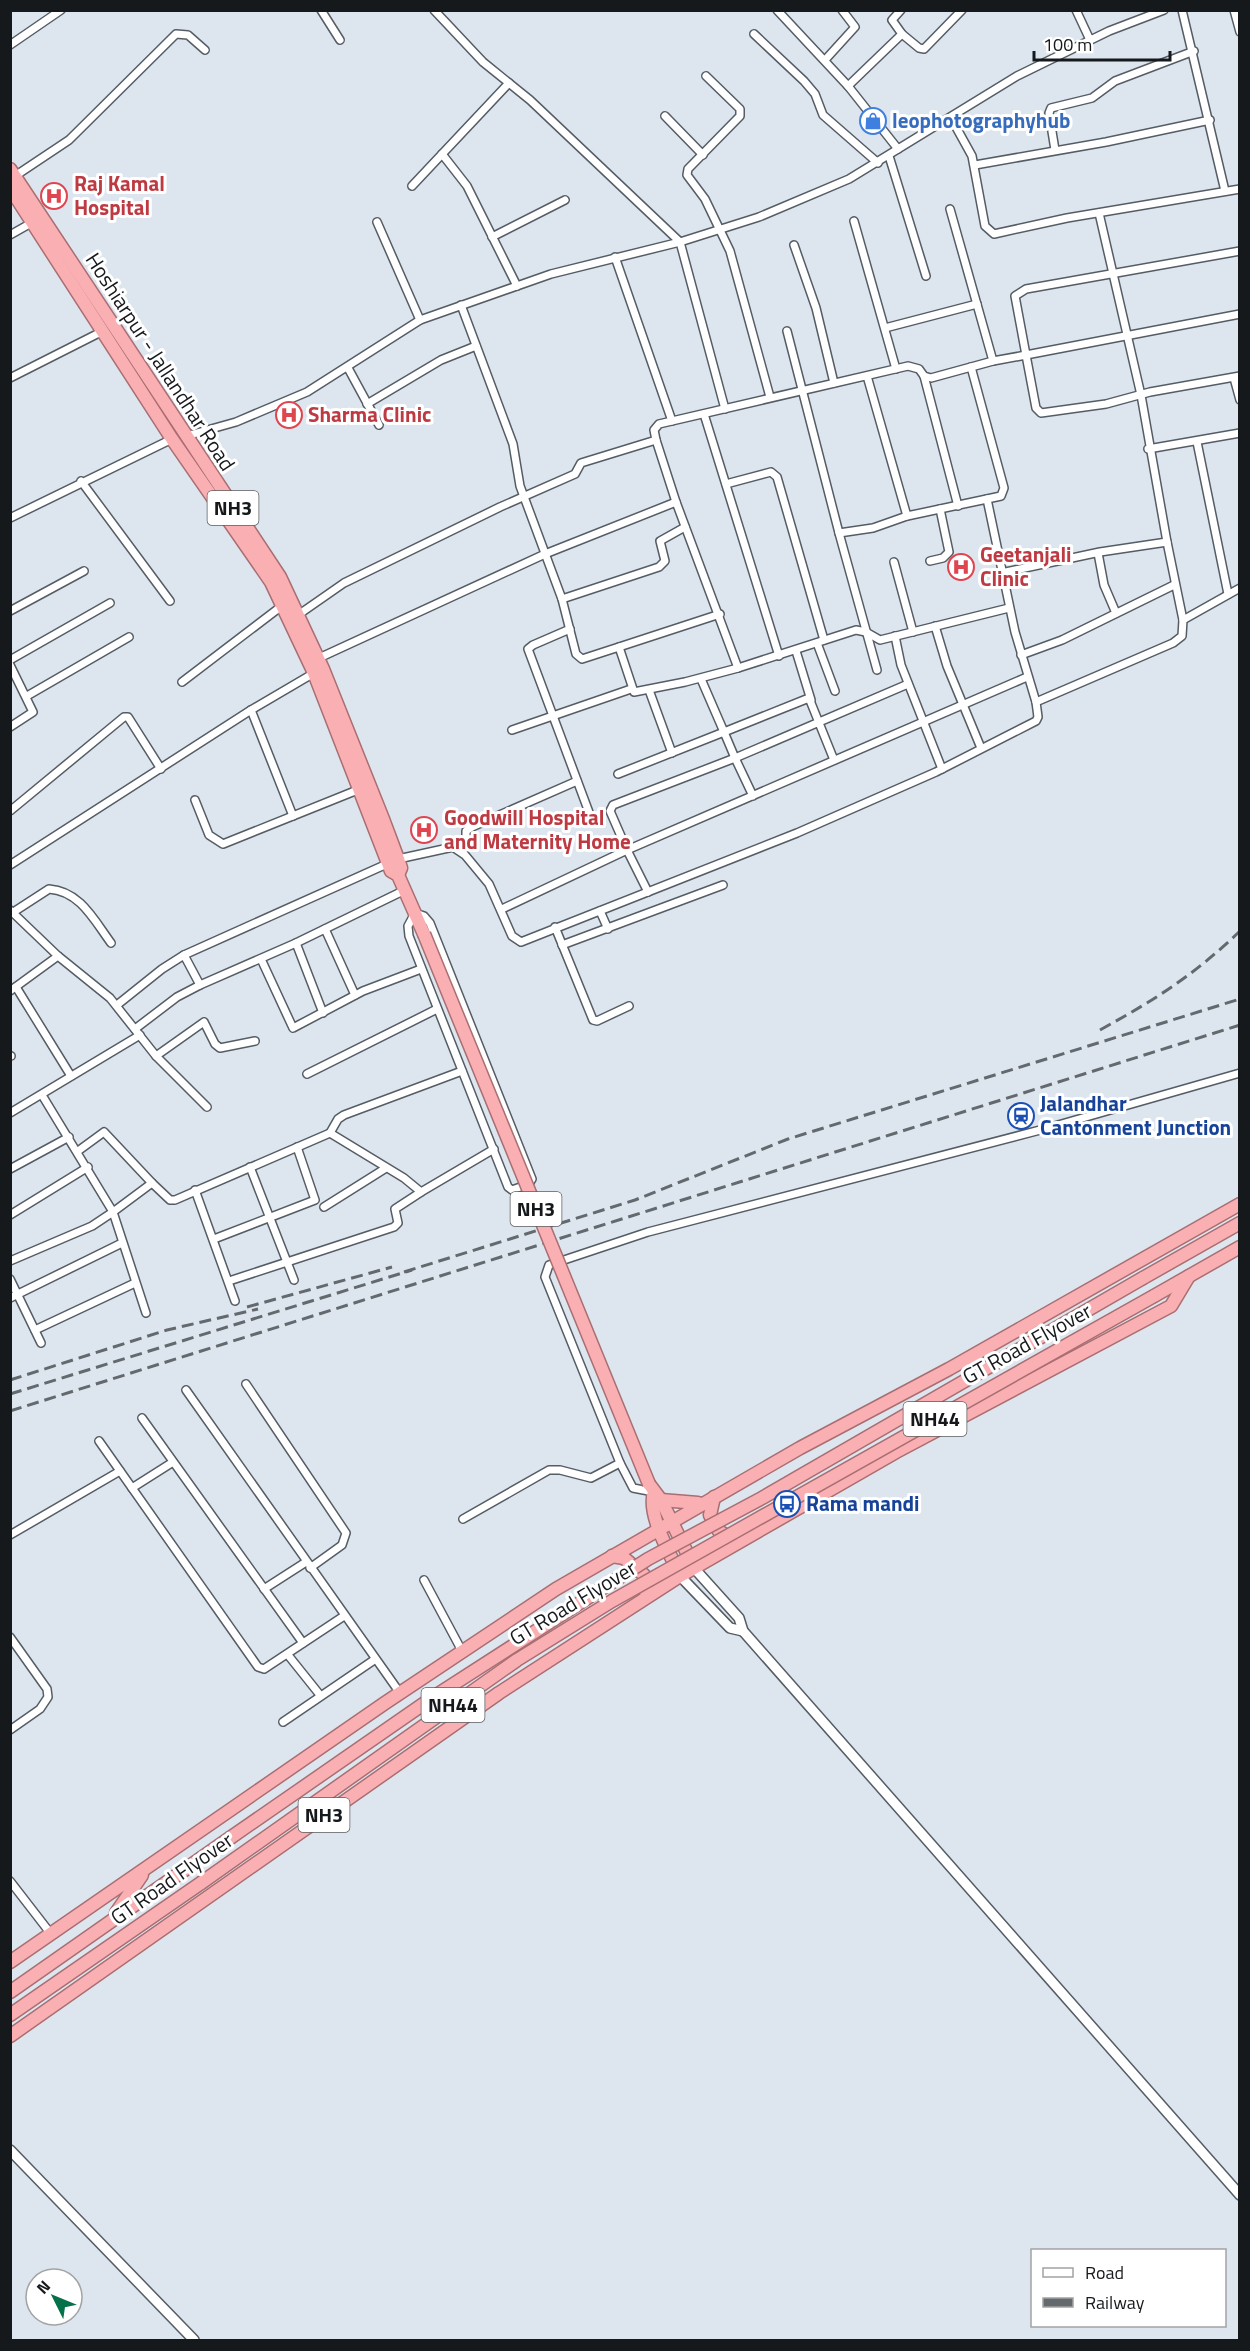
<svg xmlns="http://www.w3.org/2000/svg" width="1250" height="2351" viewBox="0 0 1250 2351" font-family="'Titillium Web',sans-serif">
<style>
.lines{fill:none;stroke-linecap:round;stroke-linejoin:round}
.minor-casing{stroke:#555c64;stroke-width:10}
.tertiary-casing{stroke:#555c64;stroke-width:12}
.trunk-casing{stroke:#a96e72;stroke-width:15}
.minor{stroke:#fff;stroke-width:7}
.tertiary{stroke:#fff;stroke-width:9}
.trunk{stroke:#fab0b3;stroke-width:12}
.rail{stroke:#64696e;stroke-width:3;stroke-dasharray:12 6;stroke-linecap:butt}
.trunk-bridge-casing{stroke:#a96e72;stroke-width:15;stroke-linecap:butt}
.trunk-bridge{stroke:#fab0b3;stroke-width:12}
.labels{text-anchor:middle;stroke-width:6;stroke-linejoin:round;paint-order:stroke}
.shield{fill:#fff;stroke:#5c5e60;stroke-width:1.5}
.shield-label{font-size:20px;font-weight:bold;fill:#16191c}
.shop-label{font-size:21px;font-weight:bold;fill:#366cbe;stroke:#fff;text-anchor:start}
.health-label{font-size:21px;font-weight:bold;fill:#be3a42;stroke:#fff;text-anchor:start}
.street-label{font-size:21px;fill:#16191c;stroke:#fff}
.transit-label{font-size:21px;font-weight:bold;fill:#164399;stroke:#fff;text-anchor:start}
</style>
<rect width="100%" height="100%" fill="#dde6ef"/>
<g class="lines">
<defs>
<g id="minor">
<path d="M321 10 340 40"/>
<path d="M434 10 483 62 530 100 680 242 725 409"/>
<path d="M777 10 848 86 898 149"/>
<path d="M1076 10 1090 40"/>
<path d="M1182 10 1225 191"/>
<path d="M1234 10 1240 32"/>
<path d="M754 34 804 81 815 94 823 115 878 163"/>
<path d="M902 34 919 48 924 49 962 10"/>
<path d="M10 45 61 10"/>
<path d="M825 60 855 27 842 10"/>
<path d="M706 76 740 109V116L688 169 687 175 705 199 730 251 770 397"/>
<path d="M848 86 902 34 892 20 901 10"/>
<path d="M665 116 703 155"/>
<path d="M951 118 972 156 985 226 994 234 1067 218 1240 189"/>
<path d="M1055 150 1049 113 1051 108 1092 98 1115 81 1194 51"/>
<path d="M442 154 467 186 517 286"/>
<path d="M889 156 926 276"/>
<path d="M975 165 1106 142 1210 120"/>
<path d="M15 176 69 140 176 34 188 35 205 50"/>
<path d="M412 186 509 83"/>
<path d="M950 209 993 361"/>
<path d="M1099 213 1141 395 1167 542"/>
<path d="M854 221 896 369"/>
<path d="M377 222 420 320"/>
<path d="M10 235 33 222"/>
<path d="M492 237 565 200"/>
<path d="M794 245 816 308 834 383"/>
<path d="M1240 251 1026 289 1015 296 1026 355 1240 314"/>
<path d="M615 257 672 421"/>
<path d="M461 305 513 444 520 486 562 599 576 654 582 659 619 647 634 692 685 682 738 668 856 630 866 632 880 640 1009 608"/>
<path d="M885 328 977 304"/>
<path d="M787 331 839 533 873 528 907 516"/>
<path d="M971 367 1004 488 1001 496 987 499"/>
<path d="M348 368 379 425"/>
<path d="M867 376 907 516 987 499 1015 632 1036 702"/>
<path d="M924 376 958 506"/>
<path d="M10 378 103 331"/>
<path d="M1234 378 1240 400"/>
<path d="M367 404 441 360 476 346"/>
<path d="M704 414 779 656"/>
<path d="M186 436 236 422 307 392 420 320 551 274 680 242 759 217 849 179 1017 76 1109 31 1164 10"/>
<path d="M656 440 676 502 738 668"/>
<path d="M1197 442 1228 594"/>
<path d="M1148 449 1240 433"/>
<path d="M81 481 170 601"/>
<path d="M726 484 771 472 777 477 824 640"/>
<path d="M10 518 172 439"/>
<path d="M839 533 877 670"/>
<path d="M1098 553 1104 585 1116 613"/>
<path d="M930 561 943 558 949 552 940 509"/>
<path d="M894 562 913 632"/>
<path d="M1001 573 1100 552 1167 542 1183 620"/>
<path d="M562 599 659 567 665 561 660 541 685 527"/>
<path d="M10 611 84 571"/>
<path d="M298 615 344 583 500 507 575 474 581 463 656 440 654 430 659 424 908 366 919 369 924 376 931 378 993 361 1026 355 1036 408 1041 413 1106 404 1150 392 1240 376"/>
<path d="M935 626 947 666 981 748"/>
<path d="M570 629 533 645 528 649 590 815"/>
<path d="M895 636 901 665 942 769"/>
<path d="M817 643 835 691"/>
<path d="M619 647 720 614"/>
<path d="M796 651 811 700"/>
<path d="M1021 655 1062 640 1174 585"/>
<path d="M319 658 545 554 676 502"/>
<path d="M10 660 110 603"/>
<path d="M10 665 33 712 10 727"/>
<path d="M182 682 283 605"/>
<path d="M649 690 672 753"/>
<path d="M27 696 129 637"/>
<path d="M251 710 293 816"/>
<path d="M512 730 631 689"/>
<path d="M834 760 809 698 724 732 735 758 908 684"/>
<path d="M618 774 724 732 701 679"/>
<path d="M753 796 735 758 613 805 610 811 627 850C760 792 893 734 1027 677"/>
<path d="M195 800 209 835 223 844 360 789"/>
<path d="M10 811 124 717H128L161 769"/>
<path d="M460 849 466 842V831L472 827 577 781"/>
<path d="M10 865 251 710 314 673"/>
<path d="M502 909 627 850 648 892"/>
<path d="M10 910 58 956 110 998 156 1056 207 1107"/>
<path d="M600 911 608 929"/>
<path d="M12 913 49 889C80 891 94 920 111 943"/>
<path d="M415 913 424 916 430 923 532 1179 529 1184 512 1190 508 1187 409 936 408 926Z"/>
<path d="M555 927 593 1020 597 1021 629 1006"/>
<path d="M325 929 355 995"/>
<path d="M296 943 323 1013"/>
<path d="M562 945 723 885"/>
<path d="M184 955 200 985"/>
<path d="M261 959 293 1028 363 991 421 969"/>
<path d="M16 987 71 1076"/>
<path d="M10 991 58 956"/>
<path d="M117 1005 162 969 184 955 398 859 453 847 465 855 489 884 512 936 521 942 797 833 936 772 1036 721 1038 717 1036 702 1173 643 1182 636 1183 620 1240 588"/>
<path d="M135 1029 177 997 200 985 296 943 405 890"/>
<path d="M10 1056H11"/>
<path d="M156 1056 204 1022 215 1044 220 1048 255 1041"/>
<path d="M307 1074 437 1009"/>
<path d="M10 1113 140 1035"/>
<path d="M330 1133 338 1119 344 1115 462 1071"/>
<path d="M78 1151 104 1132 152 1183 113 1212 146 1313"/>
<path d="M250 1167 294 1280"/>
<path d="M10 1169 69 1137"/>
<path d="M152 1183 170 1200H175L330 1133 404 1178 421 1192 494 1149"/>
<path d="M195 1190 235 1301"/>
<path d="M324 1207 386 1168"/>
<path d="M10 1215 88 1167"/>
<path d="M214 1239 315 1200 297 1147"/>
<path d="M10 1261 92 1226 113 1212 42 1095"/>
<path d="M10 1279 41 1343"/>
<path d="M229 1281 394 1227 398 1223 395 1209 421 1192"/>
<path d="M10 1298 122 1243"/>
<path d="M35 1330 135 1283"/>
<path d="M246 1384 346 1533 342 1545 310 1568"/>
<path d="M186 1390 400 1693"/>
<path d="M142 1418 303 1643"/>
<path d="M99 1441 258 1667 264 1669 344 1616"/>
<path d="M620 1463 633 1488 654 1492"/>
<path d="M132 1488 173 1462"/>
<path d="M463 1519 549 1470H560L591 1478 620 1463 545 1277 549 1265 648 1232 1044 1129 1240 1073"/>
<path d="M10 1535 120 1471"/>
<path d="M424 1580 462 1651"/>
<path d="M264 1589 306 1562"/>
<path d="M10 1637 47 1689 48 1697 40 1709 10 1730"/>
<path d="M288 1655 320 1695"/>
<path d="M283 1722 374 1660"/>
<path d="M10 1881 51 1934"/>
</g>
<g id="tertiary">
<path d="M694 1568 739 1618 743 1631 1240 2195"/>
<path d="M680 1576 730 1628 743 1631"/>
<path d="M10 2150 194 2340"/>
</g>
<g id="trunk">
<path d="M10 169 280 577 323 669 383 819 398 859 401 868 398 875"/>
<path d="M10 188 172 439 271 582 314 673 391 871 398 875 424 934"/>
<path d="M1143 1278 1240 1223"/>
<path d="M1154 1296 1240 1247"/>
<path d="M649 1484 661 1500 694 1567"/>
<path d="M654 1492C647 1515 670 1554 680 1575"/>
<path d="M714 1497 710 1515 719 1531 733 1540"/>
<path d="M661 1500 698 1503"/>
<path d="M612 1556 624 1558 644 1575 646 1592"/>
<path d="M116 1913 142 1875"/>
<path d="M10 1962 385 1703 556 1589 800 1448 949 1369 1240 1204"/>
<path d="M10 1992 230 1838"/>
<path d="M10 2015 201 1883"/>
<path d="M10 2036 499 1693 680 1576 896 1452 1171 1306 1189 1276"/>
</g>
</defs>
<use href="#minor" class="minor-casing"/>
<use href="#tertiary" class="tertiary-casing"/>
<use href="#trunk" class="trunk-casing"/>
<use href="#minor" class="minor"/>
<use href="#tertiary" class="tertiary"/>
<use href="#trunk" class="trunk"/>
<g class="rail">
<path d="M1100 1030C1156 999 1193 976 1240 931"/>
<path d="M404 1272 635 1200 788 1139 1240 999"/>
<path d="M247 1307 392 1267"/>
<path d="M10 1380 167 1330 258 1309"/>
<path d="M10 1394 412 1270"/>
<path d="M10 1411 1240 1025"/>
</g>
<defs>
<g id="trunk-bridge">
<path d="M424 934 649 1484"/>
<path d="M230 1838 435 1696 648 1559 762 1498 1143 1278"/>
<path d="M201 1883 517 1660 612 1601 1154 1296"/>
</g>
</defs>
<use href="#trunk-bridge" class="trunk-bridge-casing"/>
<use href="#trunk-bridge" class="trunk-bridge"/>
</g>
<defs>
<symbol id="shop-ring" viewBox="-11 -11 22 22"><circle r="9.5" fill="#fff" stroke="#3f7fe0" stroke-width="1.5"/><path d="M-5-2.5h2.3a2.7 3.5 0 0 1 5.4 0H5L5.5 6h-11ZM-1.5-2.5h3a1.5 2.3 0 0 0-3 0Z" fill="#3f7fe0"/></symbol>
<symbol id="hospital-ring" viewBox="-11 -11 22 22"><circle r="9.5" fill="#fff" stroke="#e0444e" stroke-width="1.5"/><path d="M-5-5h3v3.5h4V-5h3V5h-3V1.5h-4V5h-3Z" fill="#e0444e"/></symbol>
<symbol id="station-ring" viewBox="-11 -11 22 22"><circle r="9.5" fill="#fff" stroke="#1a4fb4" stroke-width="1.5"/><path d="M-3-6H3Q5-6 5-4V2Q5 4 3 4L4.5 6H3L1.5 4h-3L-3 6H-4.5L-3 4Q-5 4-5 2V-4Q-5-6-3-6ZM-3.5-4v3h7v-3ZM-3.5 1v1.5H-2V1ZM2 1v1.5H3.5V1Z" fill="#1a4fb4"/></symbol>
<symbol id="bus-ring" viewBox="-11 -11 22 22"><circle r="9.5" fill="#fff" stroke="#1a4fb4" stroke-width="1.5"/><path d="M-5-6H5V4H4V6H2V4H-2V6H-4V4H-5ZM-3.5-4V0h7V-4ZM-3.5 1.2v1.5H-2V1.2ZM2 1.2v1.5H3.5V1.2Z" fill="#1a4fb4"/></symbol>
</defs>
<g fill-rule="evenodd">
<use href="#shop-ring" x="858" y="106" width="30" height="30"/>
<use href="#hospital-ring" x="39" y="181" width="30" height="30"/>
<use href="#hospital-ring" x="274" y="400" width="30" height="30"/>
<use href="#hospital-ring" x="946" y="552" width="30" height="30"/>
<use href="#hospital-ring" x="409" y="815" width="30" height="30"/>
<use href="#station-ring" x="1006" y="1101" width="30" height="30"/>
<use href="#bus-ring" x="772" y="1489" width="30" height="30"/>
</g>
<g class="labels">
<g class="shield">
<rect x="207.5" y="491" width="51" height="34" rx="4.5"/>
<rect x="510.5" y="1192" width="51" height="34" rx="4.5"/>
<rect x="903.5" y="1402" width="63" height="34" rx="4.5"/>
<rect x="421.5" y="1688" width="63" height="34" rx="4.5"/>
<rect x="298.5" y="1798" width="51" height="34" rx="4.5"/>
</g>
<g class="shield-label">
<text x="233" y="515">NH3</text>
<text x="536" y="1216">NH3</text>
<text x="935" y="1426">NH44</text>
<text x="453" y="1712">NH44</text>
<text x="324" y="1822">NH3</text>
</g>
<g class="shop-label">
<text x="892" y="128">leophotographyhub</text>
</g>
<g class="health-label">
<text x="74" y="191">Raj Kamal<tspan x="74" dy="24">Hospital</tspan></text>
<text x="308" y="422">Sharma Clinic</text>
<text x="980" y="562">Geetanjali<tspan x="980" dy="24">Clinic</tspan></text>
<text x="444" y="825">Goodwill Hospital<tspan x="444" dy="24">and Maternity Home</tspan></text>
</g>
<g class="street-label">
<text transform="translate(160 362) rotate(57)" y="7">Hoshiarpur - Jallandhar Road</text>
<text transform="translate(1027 1344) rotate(-29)" y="7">GT Road Flyover</text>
<text transform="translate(573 1603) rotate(-31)" y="7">GT Road Flyover</text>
<text transform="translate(172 1879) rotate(-35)" y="7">GT Road Flyover</text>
</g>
<g class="transit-label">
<text x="1040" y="1111">Jalandhar<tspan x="1040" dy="24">Cantonment Junction</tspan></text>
<text x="806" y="1511">Rama mandi</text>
</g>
</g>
<rect width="1250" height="2351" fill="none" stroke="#16191c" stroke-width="24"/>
<rect x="1031" y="2249" width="195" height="78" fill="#ffffff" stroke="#a2a3a4" stroke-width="1.5"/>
<rect x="1043" y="2268" width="30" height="9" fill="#ffffff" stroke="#a2a3a4" stroke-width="1.5"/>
<text x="1085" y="2279" font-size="18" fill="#16191c">Road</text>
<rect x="1043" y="2298" width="30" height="9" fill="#64696e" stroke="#a2a3a4" stroke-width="1.5"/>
<text x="1085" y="2309" font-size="18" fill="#16191c">Railway</text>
<g transform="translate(54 2297) rotate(313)"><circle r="28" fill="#ffffff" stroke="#a2a3a4" stroke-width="1.5"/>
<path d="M0-4.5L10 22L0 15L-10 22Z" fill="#05714a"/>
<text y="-9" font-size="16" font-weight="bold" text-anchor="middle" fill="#16191c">N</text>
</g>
<path d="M1034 51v9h136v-9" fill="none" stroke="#16191c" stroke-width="3"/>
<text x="1043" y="51" font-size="18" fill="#16191c" stroke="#ffffff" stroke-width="4.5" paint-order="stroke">100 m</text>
</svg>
